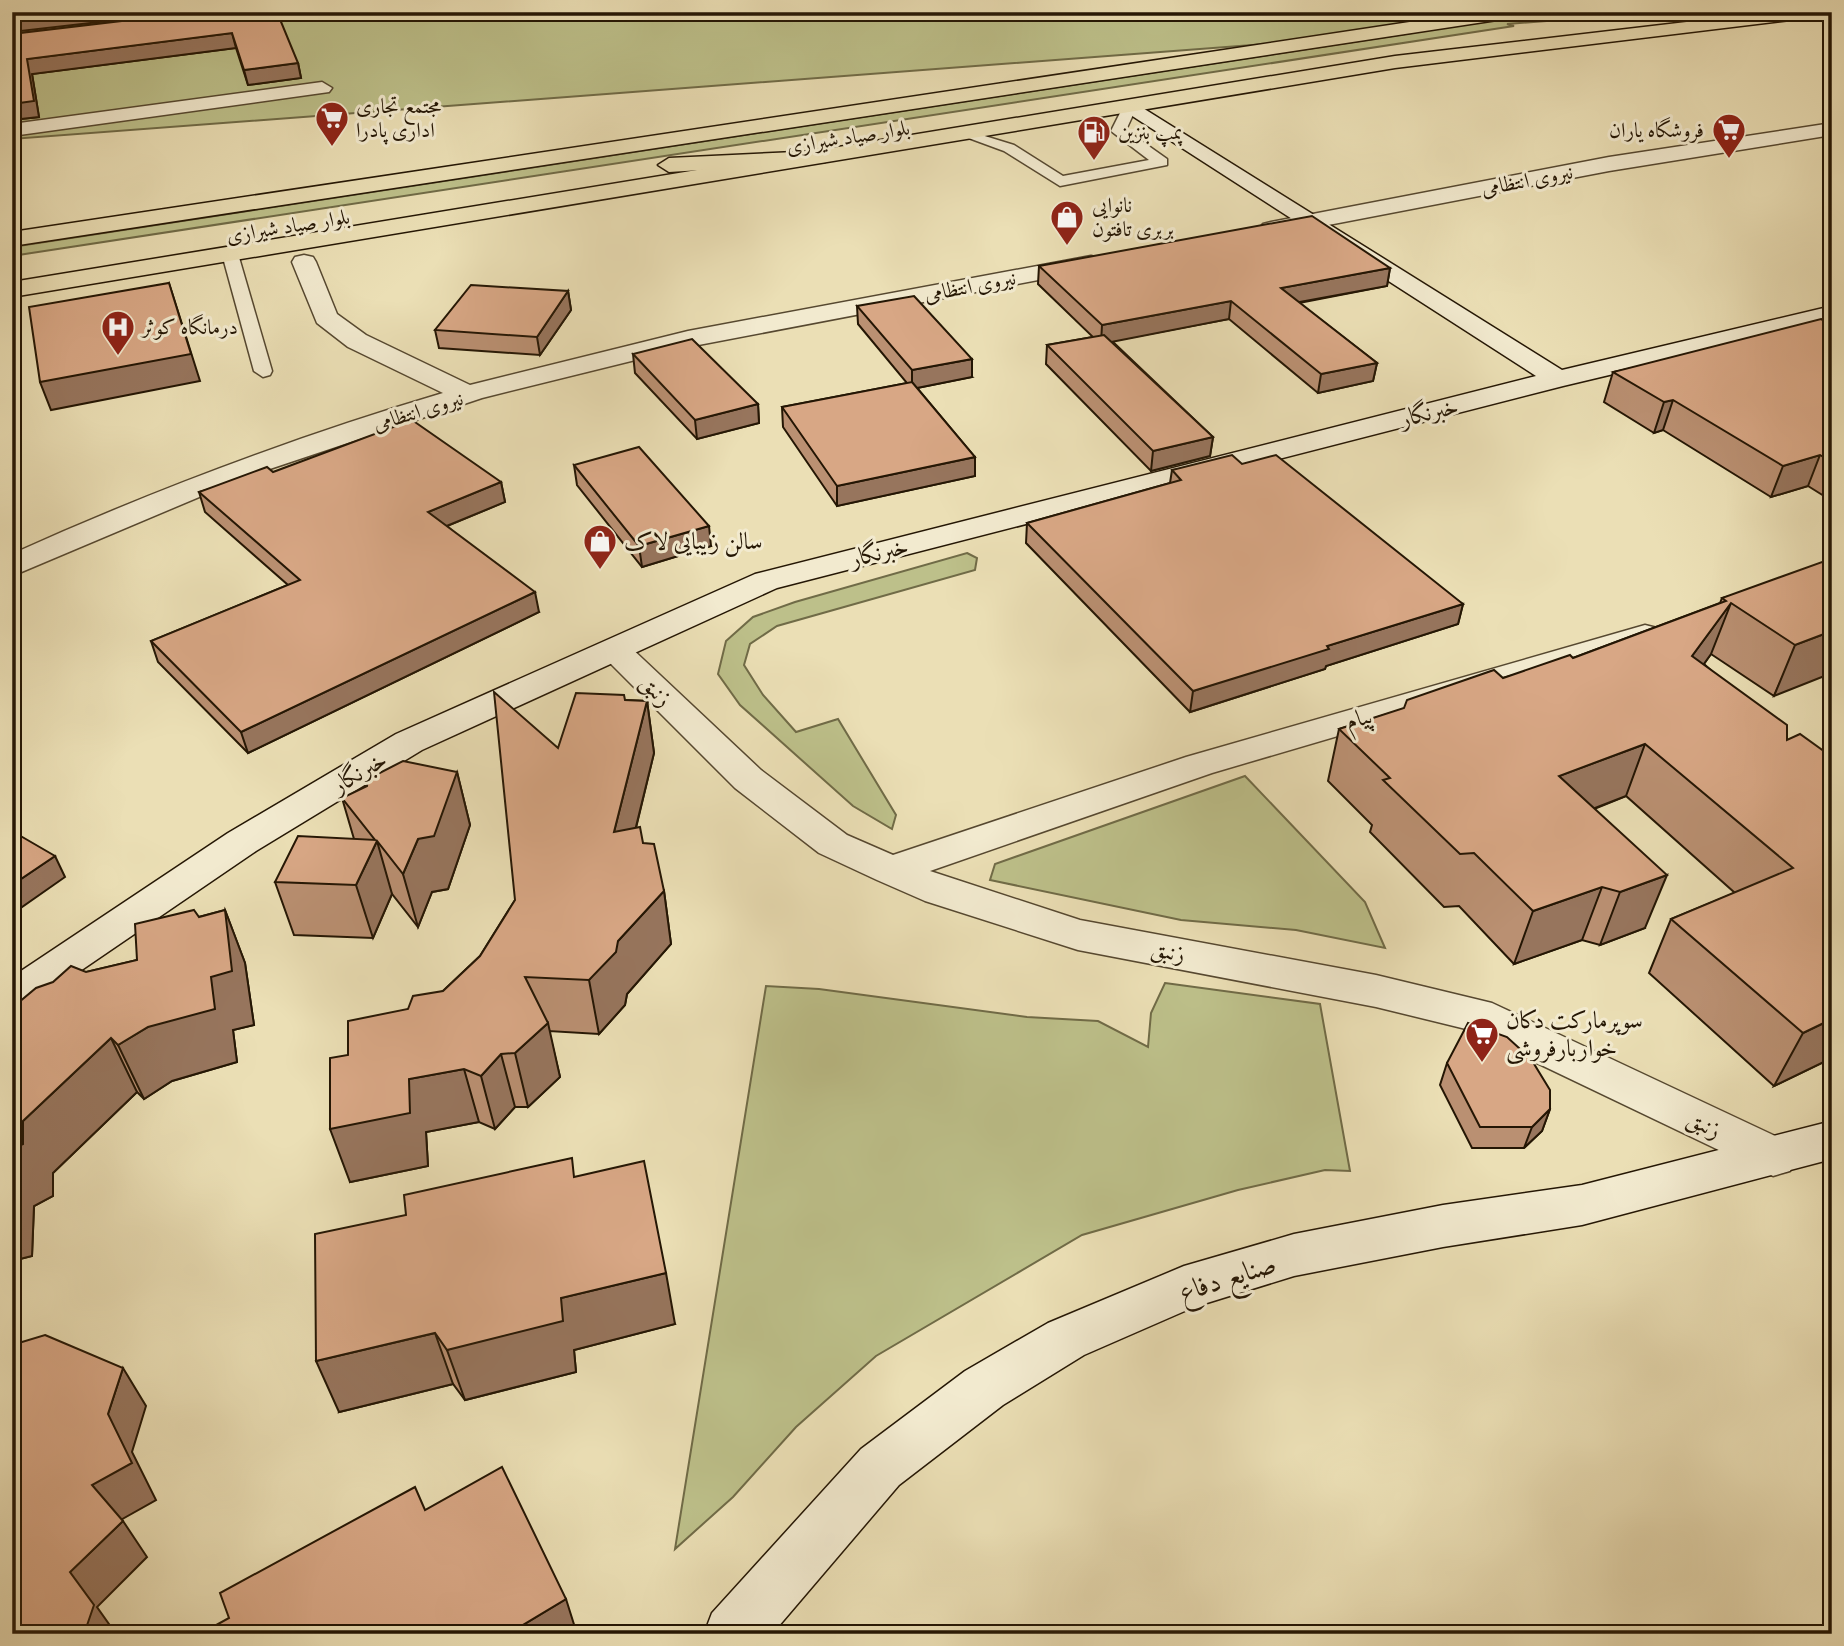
<svg xmlns="http://www.w3.org/2000/svg" width="1844" height="1646" viewBox="0 0 1844 1646" font-family="'Gentium Book Plus',Amiri,serif">
<style>
.green{fill:#bdc08a;stroke:#706b47;stroke-width:2}
.lines{fill:none;stroke-linecap:round;stroke-linejoin:round}
.lane-casing{stroke:#564830;stroke-width:3}
.street-casing{stroke:#564830;stroke-width:3}
.secondary-casing{stroke:#241604;stroke-width:3}
.primary-casing{stroke:#241604;stroke-width:3}
.highway-casing{stroke:#241604;stroke-width:3}
.lane{fill:#f2eacf;fill-rule:evenodd}
.street{fill:#f2eacf;fill-rule:evenodd}
.secondary{fill:#f2eacf;fill-rule:evenodd}
.primary{fill:#ebdfb5;fill-rule:evenodd}
.highway{fill:#ebdfb5;fill-rule:evenodd}
.wall{fill:#ba9072;stroke:#241604;stroke-width:2}
.shaded-wall{fill:#97755d;stroke:#241604;stroke-width:2}
.building{fill:#d8a785;stroke:#241604;stroke-width:2}
.labels{text-anchor:middle;stroke-width:6;stroke-linejoin:round;paint-order:stroke}
.far-poi-label{font-size:21px;fill:#241604;stroke:#f2eacf;text-anchor:start}
.far-street-label{font-size:21px;fill:#241604;stroke:#f2eacf}
.street-label{font-size:24px;fill:#241604;stroke:#f2eacf}
.poi-label{font-size:24px;fill:#241604;stroke:#f2eacf;text-anchor:start}
.near-street-label{font-size:28px;fill:#241604;stroke:#f2eacf}
</style>
<rect width="100%" height="100%" fill="#ebdfb5"/>
<filter id="stains"><feTurbulence type="fractalNoise" baseFrequency=".00286" numOctaves="4"/><feColorMatrix values="0 0 0 0 .2 0 0 0 0 .09 0 0 0 0 .02 0 0 0 .5 -.17"/></filter>
<radialGradient id="worn" r=".72"><stop offset=".6" stop-color="#630" stop-opacity="0"/><stop offset="1" stop-color="#630" stop-opacity=".3"/></radialGradient>
<g class="green">
<path d="M12 12H1664L1507 24 1514 26 12 256V247L1412 33 12 139Z"/>
<path d="M967 553 977 558 975 570 777 626 750 644 744 665 763 695 796 732 838 719 896 815 892 829 853 806 740 705 718 674 726 641 753 617 795 602Z"/>
<path d="M1245 776 1365 902 1385 948 1296 930 1181 920 990 880 995 864Z"/>
<path d="M1165 983 1320 1004 1350 1171 1325 1170 1238 1190 1082 1235 876 1356 796 1427 733 1497 675 1549 766 986 819 989 1027 1017 1098 1021 1148 1047 1151 1013Z"/>
</g>
<g class="lines">
<defs>
<g id="lane">
<path d="M1125 103 1137 106 1126 130 1167 159V165L1060 186 1004 151 955 133 962 129 1014 145 1063 176 1149 160 1111 131Z"/>
<path d="M230 249 238 254 272 371 270 375 263 377 254 371 222 254Z"/>
</g>
<g id="street">
<path d="M69 12H90L12 64V49Z"/>
<path d="M322 82 332 88 329 92 12 136V124Z"/>
<path d="M1832 123V135L1609 171 1271 236 1263 234 1259 229 1263 224 1271 222 1609 157Z"/>
<path d="M304 255 313 257 316 262 337 314 366 335 470 385 688 331 1091 256 1100 258 1103 263 1100 268 1091 270 688 347 482 398 249 476 12 576V554C152 491 295 437 443 393L348 347 317 323 292 262 295 257Z"/>
<path d="M1645 625 1657 628 1662 635 1657 642 1212 773 930 871 1080 920 1376 975 1492 1003 1790 1143 1796 1157 1790 1171 1773 1176 1466 1029 1376 1007 1078 950 925 901 877 880 819 853 735 788 598 651 603 644 615 641 627 644 761 770 847 835 893 855 1186 757Z"/>
</g>
<g id="secondary">
<path d="M1130 100 1562 370 1832 306V322L1563 386 777 588 422 750 256 851 64 982 27 1011 12 1016V977L228 833 396 734 755 574 1536 376 1123 110 1120 106Z"/>
<path d="M1832 1121V1159L1582 1225 1443 1247 1294 1276 1194 1307 1084 1355 1003 1405 899 1485 772 1634H704L712 1613 861 1449 965 1371 1048 1323 1184 1266 1294 1234 1443 1205 1582 1185Z"/>
</g>
<g id="primary">
<path d="M1476 12H1526L1517 17 12 246V232Z"/>
<path d="M1772 12H1832V15L1395 68 12 297V282L1395 56Z"/>
</g>
<path id="highway" d="M817 151 825 152 828 157 825 162 669 172 658 165 669 158Z"/>
</defs>
<use href="#lane" class="lane-casing"/>
<use href="#street" class="street-casing"/>
<use href="#secondary" class="secondary-casing"/>
<use href="#primary" class="primary-casing"/>
<use href="#highway" class="highway-casing"/>
<use href="#lane" class="lane"/>
<use href="#street" class="street"/>
<use href="#secondary" class="secondary"/>
<use href="#primary" class="primary"/>
<use href="#highway" class="highway"/>
</g>
<g class="wall">
<path d="M198 12 298 63 301 78 248 85 236 48 32 74 39 117 12 120V34Z"/>
<path d="M1039 266 1390 268 1387 286 1299 303 1377 363 1373 381 1318 393 1229 319 1112 341 1213 437 1210 456 1151 471 1046 364 1047 345 1093 337 1038 284Z"/>
<path d="M568 291 571 310 540 355 439 348 435 330Z"/>
<path d="M857 306 972 377 917 388 975 457V476L837 506 783 427 782 407 907 383 858 324Z"/>
<path d="M1832 325V494L1824 496 1808 486 1771 497 1663 430 1654 433 1604 402 1613 372Z"/>
<path d="M633 354 758 404 759 423 697 439 635 373Z"/>
<path d="M1242 464 1463 604 1458 624 1326 666 1325 669 1190 712 1026 543 1027 523 1170 483 1172 470Z"/>
<path d="M574 465 711 546 642 567 577 485Z"/>
<path d="M273 472 501 482 505 502 447 526 539 612 248 753 158 662 151 641 288 585 205 512 199 492Z"/>
<path d="M1832 568 1774 696 1711 654 1704 664 1787 740 1832 1058 1774 1086 1649 973 1671 919 1735 893 1626 796 1594 809 1645 928 1600 945 1582 940 1514 964 1459 906 1444 907 1370 832 1372 825 1328 781 1339 729 1503 678 1573 658 1720 603 1722 598Z"/>
<path d="M625 700 647 701 654 753 636 828 664 891 671 944 627 994 625 1005 599 1034 549 1031 560 1077 528 1107H515L495 1129 479 1122 426 1132 428 1166 350 1182 348 1055 408 1009 443 991 480 956 515 900 558 748Z"/>
<path d="M457 772 470 825 448 889 432 892 418 927 392 894 373 938 294 935 275 882 354 839 342 798Z"/>
<path d="M225 910 245 963 254 1025 233 1030 237 1062 172 1081 144 1099 137 1092 53 1173V1196L34 1206 32 1256 12 1261 86 972 137 960 199 917Z"/>
<path d="M1447 1063 1550 1109 1542 1131 1524 1148H1472L1440 1085Z"/>
<path d="M576 1177 675 1324 574 1350 576 1372 465 1400 453 1384 339 1412 406 1215Z"/>
</g>
<g class="shaded-wall">
<path d="M57 12H187L12 32V17Z"/>
<path d="M232 33 236 48 32 74 39 117 12 120V104L27 59Z"/>
<path d="M298 63 301 78 248 85 244 70Z"/>
<path d="M1390 268 1387 286 1278 306 1281 288Z"/>
<path d="M169 283 200 381 51 410 40 382Z"/>
<path d="M568 291 571 310 540 355 537 337Z"/>
<path d="M1231 301 1229 319 1101 344 1102 325Z"/>
<path d="M972 359V377L912 389V370Z"/>
<path d="M1377 363 1373 381 1318 393 1321 374Z"/>
<path d="M1673 400 1663 430 1654 433 1664 402Z"/>
<path d="M758 404 759 423 697 439 695 420Z"/>
<path d="M1213 437 1210 456 1151 471 1153 451Z"/>
<path d="M1820 455 1808 486 1771 497 1783 466Z"/>
<path d="M975 457V476L837 506V486Z"/>
<path d="M1832 478V494L1824 496Z"/>
<path d="M501 482 505 502 432 532 428 512Z"/>
<path d="M709 526 711 546 642 567 639 546Z"/>
<path d="M535 592 539 612 248 753 241 732Z"/>
<path d="M1731 603 1711 654 1673 707 1692 656Z"/>
<path d="M1463 604 1458 624 1326 666 1325 669 1190 712 1193 691 1327 646Z"/>
<path d="M1832 631V673L1774 696 1795 645Z"/>
<path d="M647 701 654 753 622 884 614 832Z"/>
<path d="M1645 744 1626 796 1541 829 1559 776Z"/>
<path d="M457 772 470 825 448 889 432 892 418 927 403 874 418 839Z"/>
<path d="M377 841 392 894 373 938 356 885Z"/>
<path d="M55 856 65 877 12 914V885Z"/>
<path d="M1667 875 1645 928 1600 945 1620 892Z"/>
<path d="M1602 887 1582 940 1514 964 1533 911Z"/>
<path d="M664 891 671 944 627 994 625 1005 599 1034 589 980 618 941Z"/>
<path d="M225 910 245 963 254 1025 233 1030 237 1062 172 1081 144 1099 118 1045 148 1027 211 977Z"/>
<path d="M1832 1019V1058L1774 1086 1803 1033Z"/>
<path d="M548 1023 560 1077 528 1107 515 1053Z"/>
<path d="M111 1038 137 1092 53 1173V1196L34 1206 32 1256 12 1261V1149L23 1121Z"/>
<path d="M501 1054 515 1107 495 1129 481 1076Z"/>
<path d="M464 1069 479 1122 426 1132 428 1166 350 1182 330 1129 409 1079Z"/>
<path d="M1550 1109 1542 1131 1524 1148 1532 1127Z"/>
<path d="M666 1273 675 1324 574 1350 576 1372 465 1400 447 1350 561 1298Z"/>
<path d="M435 1333 453 1384 339 1412 316 1361Z"/>
<path d="M123 1368 146 1406 132 1452 156 1500 117 1522 92 1485 108 1414Z"/>
<path d="M123 1521 147 1557 97 1607 116 1634H84L70 1572Z"/>
<path d="M566 1599 577 1634H508Z"/>
</g>
<g class="building">
<path d="M12 12H57L12 17Z"/>
<path d="M198 12H277L298 63 244 70 232 33 27 59 34 101 12 104V34Z"/>
<path d="M1312 216 1390 268 1281 288 1377 363 1321 374 1231 301 1102 325 1039 266Z"/>
<path d="M169 283 191 354 40 382 29 307Z"/>
<path d="M471 285 568 291 537 337 435 330Z"/>
<path d="M914 296 972 359 912 370 857 306Z"/>
<path d="M1821 319 1832 325V462L1820 455 1783 466 1673 400 1664 402 1613 372Z"/>
<path d="M1104 335 1213 437 1153 451 1047 345Z"/>
<path d="M692 339 758 404 695 420 633 354Z"/>
<path d="M912 382 975 457 837 486 782 407Z"/>
<path d="M412 420 501 482 428 512 535 592 241 732 151 641 300 580 199 492 267 467 273 472Z"/>
<path d="M639 447 709 526 639 546 574 465Z"/>
<path d="M1232 455 1242 464 1276 455 1463 604 1327 646 1329 649 1193 691 1027 523 1181 480 1172 470Z"/>
<path d="M1822 562 1832 568V631L1795 645 1731 603 1692 656 1787 725V740L1800 734 1832 757V1019L1803 1033 1671 919 1793 868 1645 744 1559 776 1667 875 1620 892 1602 887 1533 911 1474 853 1460 854 1383 780 1390 778 1339 729 1404 708 1407 700 1494 670 1503 678 1570 655 1573 658 1726 601 1722 598Z"/>
<path d="M494 692 558 748 576 693 624 695 625 700 647 701 614 832 640 827 643 843 654 844 664 891 618 941 616 952 589 980 525 977 548 1023 515 1053 501 1054 481 1076 464 1069 409 1079 410 1113 330 1129V1058L348 1055V1021L408 1009 413 996 443 991 480 956 515 900Z"/>
<path d="M403 761 457 772 434 836 418 839 403 874 377 841 356 885 275 882 298 836 375 840 342 798 367 786 368 779Z"/>
<path d="M12 831 55 856 12 885Z"/>
<path d="M194 910 199 917 225 910 232 971 211 977 215 1009 148 1027 118 1045 111 1038 23 1121V1144L12 1149V1008L36 988 53 982 71 966 86 972 137 960 135 924Z"/>
<path d="M1468 1023 1507 1037 1531 1059 1550 1090V1109L1532 1127H1480L1447 1063Z"/>
<path d="M572 1158 574 1177 644 1161 666 1273 561 1298 563 1321 447 1350 435 1333 316 1361 315 1234 406 1215 404 1195Z"/>
<path d="M45 1335 123 1368 108 1414 132 1463 92 1485 123 1521 70 1572 94 1605 84 1634H12V1345Z"/>
<path d="M502 1467 566 1599 508 1634H200L229 1618 220 1593 415 1487 425 1510Z"/>
</g>
<defs>
<symbol id="supermarket-pin" viewBox="-11 -11 22 30"><path d="M0 17L-7.5 6A9.5 9.5 0 1 1 7.5 6Z" fill="#8f2418" stroke="#f2eacf"/><path d="M-6-5.5h2.5l.6 2H6L4.5 2H-2.5L-4.4-4H-6ZM-1.5 3.2a1.3 1.3 0 1 0 .1 0ZM3 3.2a1.3 1.3 0 1 0 .1 0Z" fill="#fff"/></symbol>
<symbol id="fuel-pin" viewBox="-11 -11 22 30"><path d="M0 17L-7.5 6A9.5 9.5 0 1 1 7.5 6Z" fill="#8f2418" stroke="#f2eacf"/><path d="M-5.5-6h7V0h2V4h1.3V-2.5L3-4.5l.8-.8L6-3V5H2.5V1h-1V6h-7ZM-4.2-4.7v3.2H.2V-4.7Z" fill="#fff"/></symbol>
<symbol id="shop-pin" viewBox="-11 -11 22 30"><path d="M0 17L-7.5 6A9.5 9.5 0 1 1 7.5 6Z" fill="#8f2418" stroke="#f2eacf"/><path d="M-5-2.5h2.3a2.7 3.5 0 0 1 5.4 0H5L5.5 6h-11ZM-1.5-2.5h3a1.5 2.3 0 0 0-3 0Z" fill="#fff"/></symbol>
<symbol id="hospital-pin" viewBox="-11 -11 22 30"><path d="M0 17L-7.5 6A9.5 9.5 0 1 1 7.5 6Z" fill="#8f2418" stroke="#f2eacf"/><path d="M-5-5h3v3.5h4V-5h3V5h-3V1.5h-4V5h-3Z" fill="#fff"/></symbol>
</defs>
<g fill-rule="evenodd">
<use href="#supermarket-pin" x="313" y="99" width="38" height="52"/>
<use href="#supermarket-pin" x="1710" y="111" width="38" height="52"/>
<use href="#fuel-pin" x="1075" y="113" width="38" height="52"/>
<use href="#shop-pin" x="1048" y="198" width="38" height="52"/>
<use href="#hospital-pin" x="99" y="308" width="38" height="52"/>
<use href="#shop-pin" x="581" y="522" width="38" height="52"/>
<use href="#supermarket-pin" x="1463" y="1015" width="38" height="52"/>
</g>
<g class="labels">
<g class="far-poi-label">
<text x="356" y="113">مجتمع تجاری<tspan x="356" dy="24">اداری پادرا</tspan></text>
<text x="1704" y="137" text-anchor="end">فروشگاه یاران</text>
<text x="1118" y="139">پمپ بنزین</text>
<text x="1092" y="212">نانوایی<tspan x="1092" dy="24">بربری تافتون</tspan></text>
<text x="142" y="334">درمانگاه کوثر</text>
</g>
<g class="far-street-label">
<text transform="translate(848 137) rotate(-9)" y="7">بلوار صیاد شیرازی</text>
<text transform="translate(1527 180) rotate(-11)" y="7">نیروی انتظامی</text>
<text transform="translate(288 226) rotate(-9)" y="7">بلوار صیاد شیرازی</text>
<text transform="translate(970 286) rotate(-11)" y="7">نیروی انتظامی</text>
<text transform="translate(418 411) rotate(-17)" y="7">نیروی انتظامی</text>
</g>
<g class="street-label">
<text transform="translate(1429 412) rotate(-14)" y="8">خبرنگار</text>
<text transform="translate(879 552) rotate(-14)" y="8">خبرنگار</text>
<text transform="translate(656 690) rotate(44)" y="8">زنبق</text>
<text transform="translate(1359 718) rotate(-16)" y="8">پیام</text>
<text transform="translate(359 772) rotate(-31)" y="8">خبرنگار</text>
<text transform="translate(1168 951) rotate(10)" y="8">زنبق</text>
<text transform="translate(1704 1124) rotate(25)" y="8">زنبق</text>
</g>
<g class="poi-label">
<text x="624" y="549">سالن زیبایی لاک</text>
<text x="1506" y="1028">سوپرمارکت دکان<tspan x="1506" dy="28">خواربارفروشی</tspan></text>
</g>
<g class="near-street-label">
<text transform="translate(1227 1277) rotate(-18)" y="10">صنایع دفاع</text>
</g>
</g>
<rect width="1844" height="1646" fill="none" stroke="#ebdfb5" stroke-width="42"/>
<rect x="14" y="14" width="1816" height="1618" fill="none" stroke="#241604" stroke-width="3.5"/>
<rect x="21" y="21" width="1802" height="1604" fill="none" stroke="#241604" stroke-width="2"/>
<rect width="100%" height="100%" filter="url(#stains)"/>
<rect width="100%" height="100%" fill="url(#worn)"/>
</svg>
